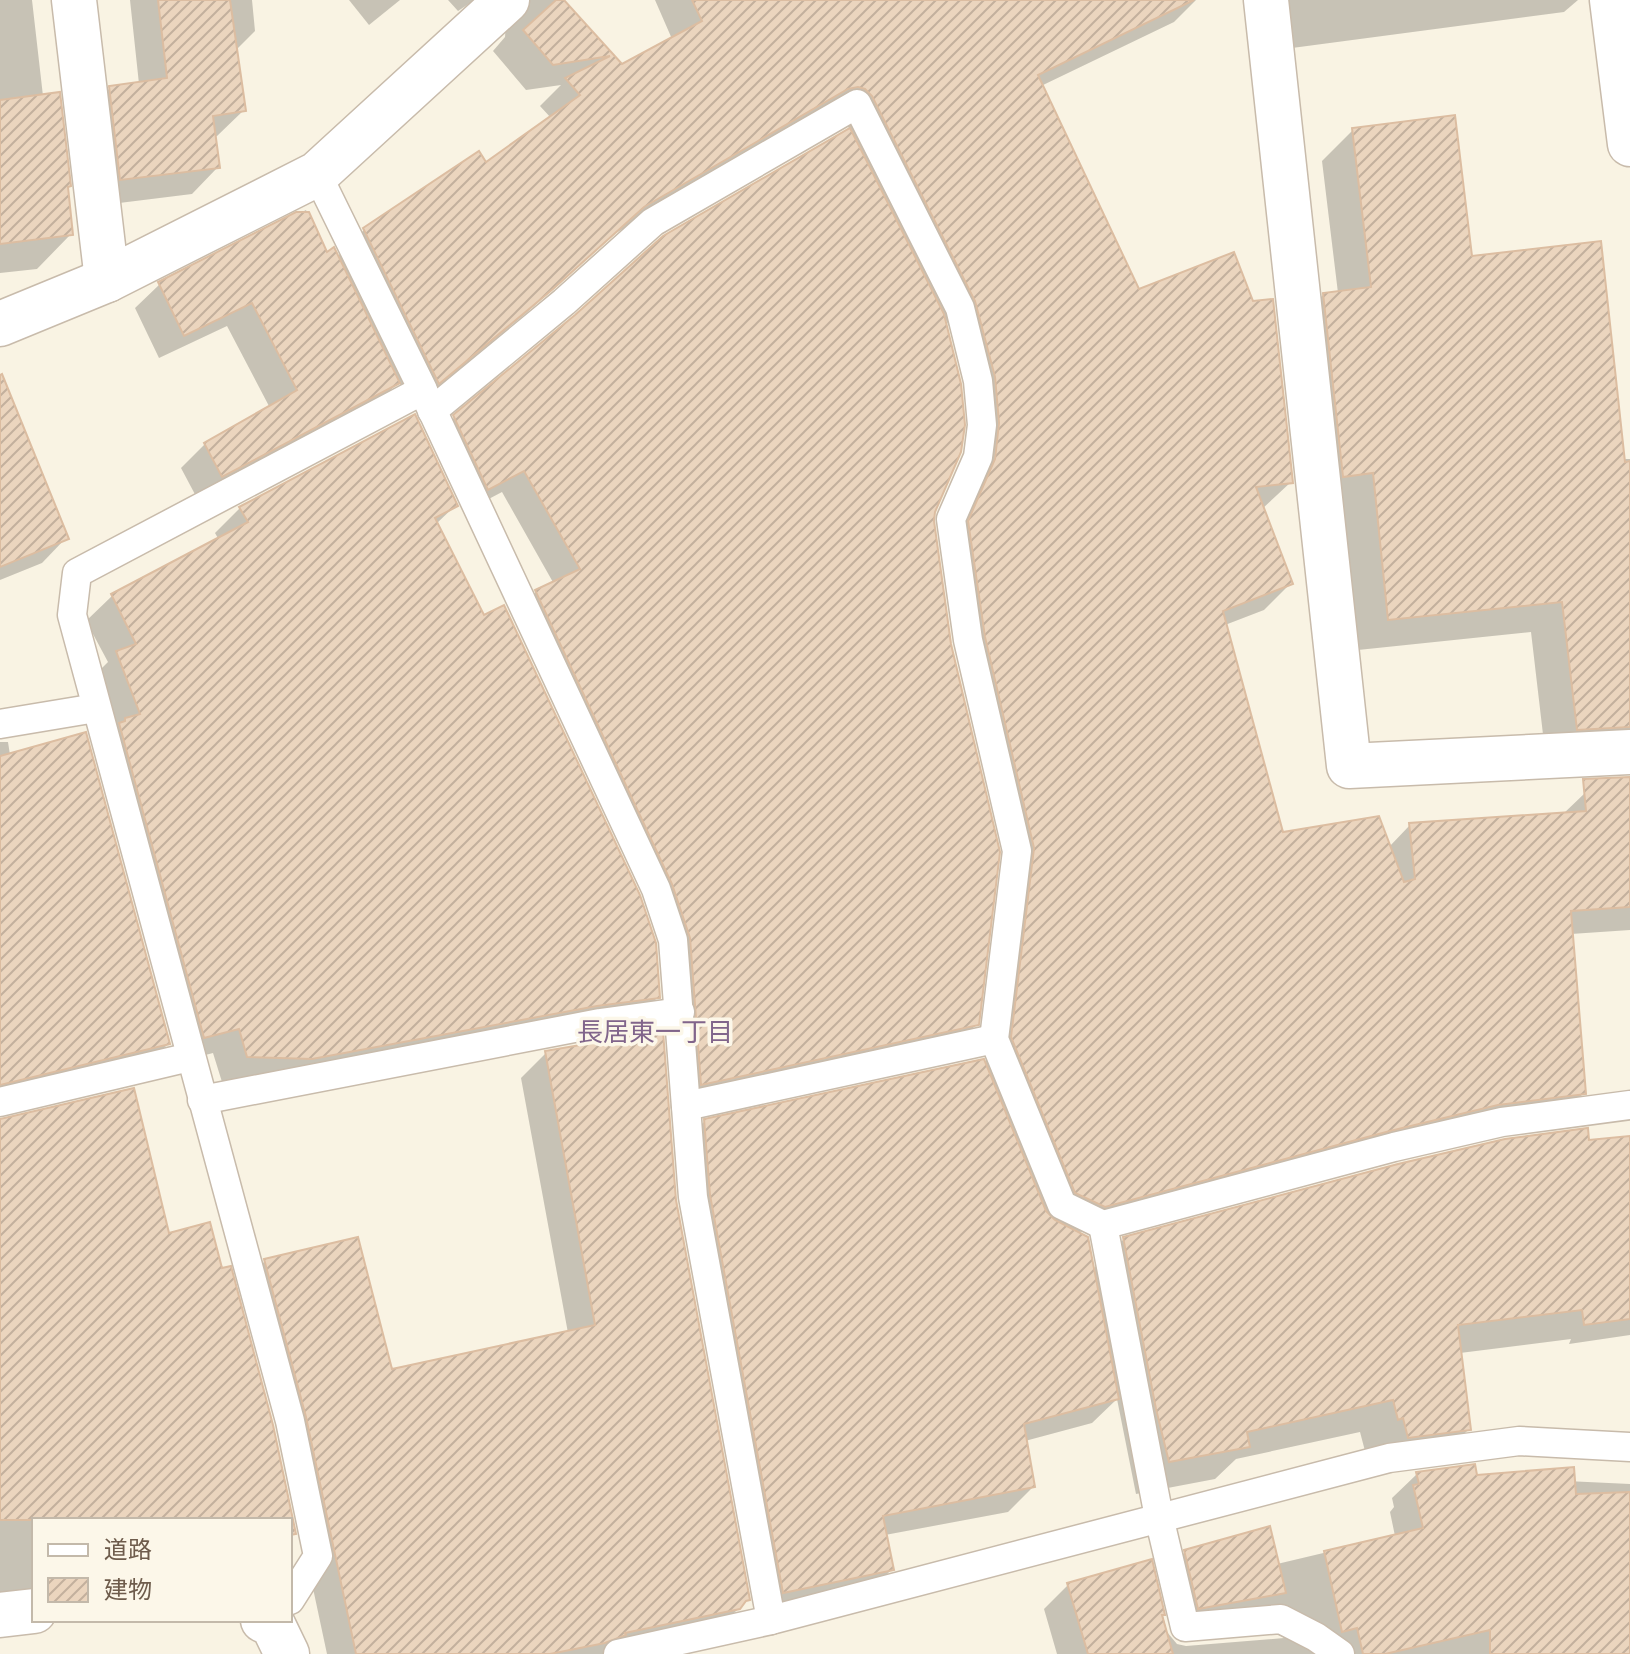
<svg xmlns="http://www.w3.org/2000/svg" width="1630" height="1654" viewBox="0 0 1630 1654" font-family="'Exo 2','Noto Sans JP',sans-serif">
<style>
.shadow{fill:#0003}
.building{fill:url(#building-hatch);stroke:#dcbda1;stroke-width:2}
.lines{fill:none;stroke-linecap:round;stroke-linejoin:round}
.service-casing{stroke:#c8bbab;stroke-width:31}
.minor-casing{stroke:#c8bbab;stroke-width:47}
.service{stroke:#fff;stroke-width:28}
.minor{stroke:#fff;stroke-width:44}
.labels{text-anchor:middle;stroke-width:7;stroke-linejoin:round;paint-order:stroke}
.neighbourhood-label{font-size:26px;fill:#81658b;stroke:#fcf7e9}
</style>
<defs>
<pattern id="building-hatch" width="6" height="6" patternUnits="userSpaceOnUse" patternTransform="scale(2)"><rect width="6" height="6" fill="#ebd5be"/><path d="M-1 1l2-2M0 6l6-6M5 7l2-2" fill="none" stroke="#c3b09d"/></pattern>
</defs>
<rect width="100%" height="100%" fill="#f9f3e3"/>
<g class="shadow">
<path d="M0 0H32L43 96 66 188 71 234 37 269 0 273Z"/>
<path d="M130 0H252L255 31 235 51 244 110 217 136 214 137 218 167 192 194 95 206 84 114 110 88 139 84Z"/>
<path d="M349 0H400L369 25Z"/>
<path d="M448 0H561L622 67 672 39 655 0H1196L1174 22 1041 86 1138 291 1291 482 1262 509 1290 584 1264 610 1225 625 1281 835 1389 847 1410 825 1562 815 1585 793 1630 791V930L1571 934 1584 1093 1557 1119 1362 1156 1076 1233 1092 1270 1124 1239 1597 1260 1630 1160V1335L1569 1344 1571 1339 1460 1353 1469 1429 1436 1462 1365 1451 1360 1432 1236 1459 1215 1479 1136 1494 1117 1399 1092 1423 1025 1441 1033 1487 1008 1512 885 1535 891 1570 867 1595 759 1617 680 1146 705 1121 985 1068 1008 875 959 664 943 549 969 487V404L950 328 945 318 932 521 977 1024 954 1047 680 1106 668 961 651 906 514 614 536 592 554 584 502 492 466 511 432 439 455 417 850 130 846 123 820 115 616 233 524 315 412 408 399 382 374 406 198 500 181 468 205 444 270 408 227 326 159 358 135 308 160 284 306 210 326 255 337 257 364 230 478 154 486 165 551 118 540 106 561 85 526 90 493 51 505 37 506 23 488 2 473 1 458 11Z"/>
<path d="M1286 0H1578L1564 12 1292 48Z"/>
<path d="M1353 130 1471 258 1622 459H1630V736L1546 760 1531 632 1358 650 1293 325 1324 294 1338 293 1322 161Z"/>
<path d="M0 376 66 538 42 563 0 580Z"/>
<path d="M456 505 436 524 658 997 633 1022 222 1082 213 1053 179 1062 92 678 108 662 86 621 112 596 219 540 215 533 240 508Z"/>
<path d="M0 742H8L10 755 168 1044 144 1068 0 1102Z"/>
<path d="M546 1053 674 1200 748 1599 713 1634 613 1654H327L282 1443 240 1286 265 1261 390 1372 568 1333 521 1078Z"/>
<path d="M0 1120 168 1235 208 1225 294 1533 290 1537V1520H34V1595L0 1601Z"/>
<path d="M1417 1474 1630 1484V1654H1057L1044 1609 1068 1585 1150 1562 1167 1632 1177 1644 1186 1646 1284 1638 1264 1628 1174 1632 1161 1576 1185 1552 1277 1564 1395 1536 1390 1512 1394 1507 1392 1498Z"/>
</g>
<g class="building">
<path d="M158 0H230L246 111 213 116 220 168 120 180 109 86 167 78Z"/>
<path d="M556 0H564L622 64 702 21 692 0H1194L1038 75 1139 289 1234 252 1253 301 1273 299 1293 483 1256 487 1293 584 1223 611 1283 832 1379 816 1404 882 1415 879 1409 823 1586 811 1583 779 1630 777V907L1571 911 1586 1094 1498 1105 1390 1131 1105 1207 1075 1193 1011 1037 1034 848 985 637 968 521 995 459 999 423 995 377 975 301 872 96 865 89 858 87 848 89 644 207 553 289 439 384 363 228 479 151 486 162 580 95 565 78 610 56 553 65 523 30Z"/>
<path d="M60 92 71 186 68 187 73 235 0 244V100Z"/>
<path d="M1455 115 1472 256 1601 241 1625 462 1630 461V727L1577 730 1562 602 1388 620 1373 473 1343 477 1323 293 1371 287 1352 128Z"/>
<path d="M850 128 944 314 961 384 965 425 961 452 935 512 934 521 951 644 1000 852 979 1025 701 1085 690 938 672 884 535 590 580 569 524 471 488 490 453 415 575 315 663 236Z"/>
<path d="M296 212H309L327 252 334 247 400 383 222 477 204 443 297 390 252 303 184 336 158 282Z"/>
<path d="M2 374 69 539 0 567V375Z"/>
<path d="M415 414 458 506 435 518 484 615 504 605 640 895 656 943 660 998 597 1006 312 1059 247 1057 239 1029 204 1038 119 723 125 721V718L140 714 116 651 136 644 111 594 248 522 239 507Z"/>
<path d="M86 732 170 1044 0 1085V756Z"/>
<path d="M663 1031 676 1200 750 1600 746 1601 740 1609 625 1633 626 1635 605 1643 550 1654H356L306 1417 264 1259 358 1237 392 1369 595 1325 545 1051Z"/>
<path d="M984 1059 1046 1211 1055 1220 1088 1237 1119 1399 1024 1424 1035 1487 883 1516 894 1570 783 1593 710 1195 704 1119Z"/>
<path d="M134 1088 169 1233 210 1222 222 1268 231 1266 273 1425 296 1534 290 1535V1520H0V1119Z"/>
<path d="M1588 1128 1589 1140 1630 1136V1319L1584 1325 1582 1310 1458 1325 1471 1430 1408 1438 1403 1418 1398 1420 1393 1400 1247 1432 1250 1447 1169 1462 1156 1409 1123 1237 1398 1164 1505 1139Z"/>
<path d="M1475 1464 1477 1475 1574 1467 1576 1494 1630 1492V1654H1490V1630L1385 1654H1363L1357 1628 1342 1632 1324 1551 1423 1528 1413 1485 1419 1484 1416 1472Z"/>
<path d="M1270 1526 1286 1593 1198 1609 1184 1550Z"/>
<path d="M1152 1559 1165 1615H1162L1173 1654H1088L1067 1583Z"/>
</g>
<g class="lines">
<defs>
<g id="service">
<path d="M425 395 656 889 673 940 693 1197 771 1620"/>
<path d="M432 411 564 302 653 222 857 104 960 308 978 381 982 425 978 457 951 519 968 640 1017 851 994 1039 1062 1205 1103 1225"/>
<path d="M0 724 96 708"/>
<path d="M202 1100 600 1023 680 1012"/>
<path d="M0 1102 190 1057"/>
<path d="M686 1106 994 1039"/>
<path d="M290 1600 318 1556 290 1421 72 615 77 573 423 390 317 174"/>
<path d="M618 1654 771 1620 1389 1458 1519 1441 1630 1447"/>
<path d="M1340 1654 1316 1637 1281 1619 1185 1627 1159 1517 1103 1225 1394 1147 1502 1122 1630 1105"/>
</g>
<g id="minor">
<path d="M74 0 107 280"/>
<path d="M1266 0 1349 766 1630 752"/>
<path d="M1612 0 1630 144"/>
<path d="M0 324 107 280 317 174 507 0"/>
<path d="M0 1615 34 1611"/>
<path d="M263 1620 273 1625 287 1654"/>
</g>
</defs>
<use href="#service" class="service-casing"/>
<use href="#minor" class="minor-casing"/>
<use href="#service" class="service"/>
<use href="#minor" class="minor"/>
</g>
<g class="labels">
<g class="neighbourhood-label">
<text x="655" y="1041">長居東一丁目</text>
</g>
</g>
<rect x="32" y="1518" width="260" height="104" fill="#fcf7e9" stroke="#c3b9aa" stroke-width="2"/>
<rect x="48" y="1544" width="40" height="12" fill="#ffffff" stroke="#c3b9aa" stroke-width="2"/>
<text x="104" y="1558" font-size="24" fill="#6e5c4c">道路</text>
<rect x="48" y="1578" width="40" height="24" fill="url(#building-hatch)" stroke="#c3b9aa" stroke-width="2"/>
<text x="104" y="1598" font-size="24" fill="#6e5c4c">建物</text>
</svg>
